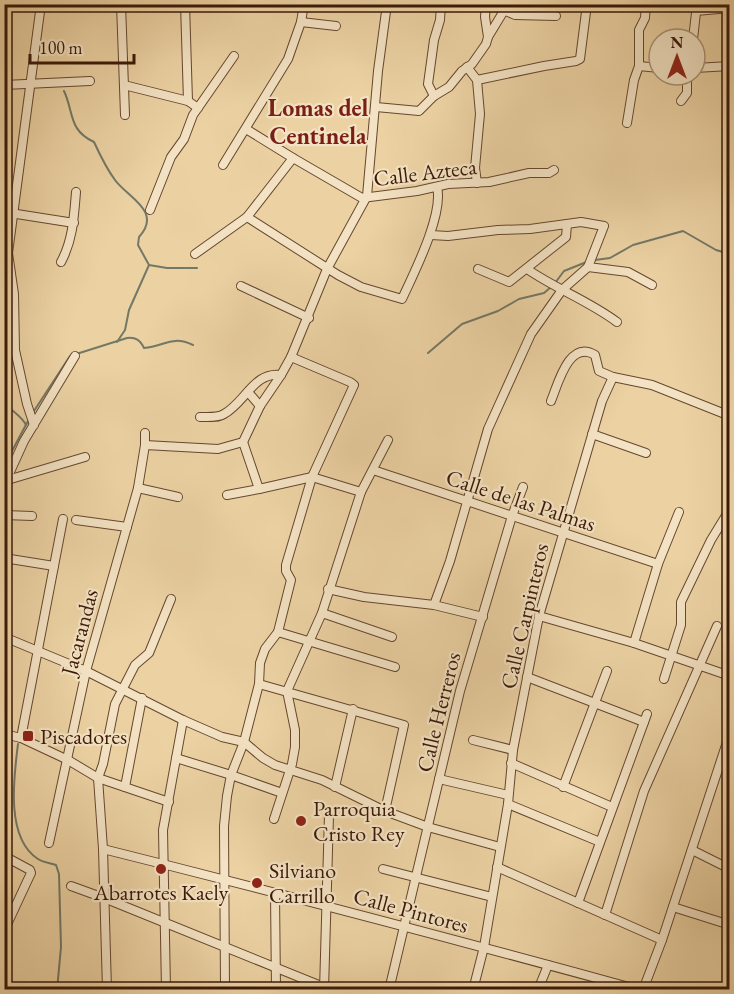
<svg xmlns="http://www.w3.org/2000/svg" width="734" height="994" viewBox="0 0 734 994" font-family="'EB Garamond',serif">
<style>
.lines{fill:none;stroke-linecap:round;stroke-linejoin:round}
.stream{stroke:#737867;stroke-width:2}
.street-casing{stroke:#66472f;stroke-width:10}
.street{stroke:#f3e2c3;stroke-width:8}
.poi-dot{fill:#8f2418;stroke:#f3e2c3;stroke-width:2}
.labels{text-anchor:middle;stroke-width:4.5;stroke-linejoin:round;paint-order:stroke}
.street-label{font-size:22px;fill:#3a1908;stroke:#f3e2c3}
.poi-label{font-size:22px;fill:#3a1908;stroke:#f3e2c3;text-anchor:start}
.neighbourhood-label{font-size:24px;font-weight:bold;fill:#7a1f14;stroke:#f3e2c3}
</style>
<rect width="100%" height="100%" fill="#ecd2a3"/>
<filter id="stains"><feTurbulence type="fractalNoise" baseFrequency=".00333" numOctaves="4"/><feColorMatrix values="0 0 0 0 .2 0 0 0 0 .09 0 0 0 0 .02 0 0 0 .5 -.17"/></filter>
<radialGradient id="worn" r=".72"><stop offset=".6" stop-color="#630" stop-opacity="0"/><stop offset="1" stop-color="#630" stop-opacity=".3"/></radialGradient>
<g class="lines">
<g class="stream">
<path d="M64 91C74 112 68 130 94 142 100 155 106 168 115 180 127 197 163 211 139 237L138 245 149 265 129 310 125 330 117 342"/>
<path d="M595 260 610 258 633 245 683 231 716 250 730 254"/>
<path d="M149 265 167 268H197"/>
<path d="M555 283 564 271 589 261"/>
<path d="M428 353 462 324 498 311 519 299 544 293 551 287"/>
<path d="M4 401C10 411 21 415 26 425"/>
<path d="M32 414 70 356 127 338C136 337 140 340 144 348 165 346 172 335 193 345"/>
<path d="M4 466 28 421"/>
<path d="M18 744C14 776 5 838 38 859 42 862 50 863 56 865L59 874 61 947 57 990"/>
</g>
<defs>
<g id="street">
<path d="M121 4 125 115"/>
<path d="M185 4 188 101"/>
<path d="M490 4 515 15 556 16"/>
<path d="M696 11 730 8"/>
<path d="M301 22 336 26"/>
<path d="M488 37 508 4"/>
<path d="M693 39 697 4"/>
<path d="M639 66 659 68"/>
<path d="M467 67 477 80 480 114 475 168 477 183"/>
<path d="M695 68 730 66"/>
<path d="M477 80 544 66 576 61 580 59 587 4"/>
<path d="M4 85 90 81"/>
<path d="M124 85 188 101 198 108"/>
<path d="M434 96 428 84 434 40 440 20 441 4"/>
<path d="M681 101 687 93V75"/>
<path d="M376 107 419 111 434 96 449 87 462 71 472 64 486 44 488 37 485 17 486 4"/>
<path d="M627 123 634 80 639 66V30L645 18 646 4"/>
<path d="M246 129 293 158 362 198 417 191 448 184 489 182 529 173H549L554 170"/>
<path d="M223 165 288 59 301 22 304 4"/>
<path d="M150 210 171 157 184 139 193 115 234 56"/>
<path d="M4 212 74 223"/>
<path d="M247 217 338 275 361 287 402 299C414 273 444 214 437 187"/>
<path d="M431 235 448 236 498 230 530 229 581 222 604 226 588 267 562 290 531 334 488 429 450 561 434 605"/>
<path d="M195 254 247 217 293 158"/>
<path d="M61 262C73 240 74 216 76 192"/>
<path d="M588 267 628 272 652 285"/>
<path d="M478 269 509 282 566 237 567 224"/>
<path d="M527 269C556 289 589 301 617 322"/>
<path d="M241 286 309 318"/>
<path d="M248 392 260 406"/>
<path d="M551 401C558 384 569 339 595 355L599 371 613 377"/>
<path d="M200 417C208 417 218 418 224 414 245 403 254 371 281 375"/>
<path d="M34 425 27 404 15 350 14 294 8 253 41 4"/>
<path d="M592 434 646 453"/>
<path d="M243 442 259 489 312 477"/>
<path d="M145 445 218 449 243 442 260 406 281 375 291 357 327 269 367 196 378 71 387 4"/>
<path d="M373 470 658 564"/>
<path d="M312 477 361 492"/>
<path d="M4 481 85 457"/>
<path d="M4 485 24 441 75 356"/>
<path d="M138 488 178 497"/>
<path d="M227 495 259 489"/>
<path d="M4 515 32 516"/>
<path d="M76 520 127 527"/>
<path d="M4 558 54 566"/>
<path d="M328 589 364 597 434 605 483 617"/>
<path d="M322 613 392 637"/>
<path d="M539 616 634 643 730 676"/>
<path d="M278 632 395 667"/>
<path d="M4 637 86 671 183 720 222 737 244 742 263 758 275 765 322 780 385 811 428 827 500 847"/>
<path d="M634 643 658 564 679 512"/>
<path d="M527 677 644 722"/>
<path d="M664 679 681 625V602L711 540 730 509"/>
<path d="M259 684 404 725 385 811"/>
<path d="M4 734 21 738 68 760 98 778 169 802"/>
<path d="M21 738 63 519"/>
<path d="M473 740 513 750"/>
<path d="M176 758 231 775 282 793"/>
<path d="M511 763 612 807"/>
<path d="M439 779 508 795"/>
<path d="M125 787 142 698"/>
<path d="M335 787 353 709"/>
<path d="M563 787 607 671"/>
<path d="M508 804 600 842"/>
<path d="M274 819 292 764 295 747V730L287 691 322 613 361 492 388 440"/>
<path d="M49 843 86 671 138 488 145 445V433"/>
<path d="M103 849C283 894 461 941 640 990"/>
<path d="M692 850 730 869"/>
<path d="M4 856 30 870 31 873 4 931"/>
<path d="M497 867 662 940"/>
<path d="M383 869 492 897"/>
<path d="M71 886 104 898 331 990"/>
<path d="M275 893 276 990"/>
<path d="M578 903 647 714"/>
<path d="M673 907 730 925"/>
<path d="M605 915 644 791 717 626"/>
<path d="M107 990 103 849 98 778 103 764 115 704 135 665 149 653 171 599"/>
<path d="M166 990 163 830 183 720"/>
<path d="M225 990 224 826 227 796 231 775 244 742 259 684 260 663 265 649 278 632 291 580 286 571V565L312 477 354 385 350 382 291 357"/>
<path d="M324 990 329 815"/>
<path d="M389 990 460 691 512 516 523 487"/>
<path d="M473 990 484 947 508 804 513 750 539 616 602 401 613 377 652 385 730 416"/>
<path d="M538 990 548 965"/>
<path d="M643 990 662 940 730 733"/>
</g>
</defs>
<use href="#street" class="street-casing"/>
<use href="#street" class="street"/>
</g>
<g class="poi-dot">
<rect x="22" y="730" width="12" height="12" rx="3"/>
<circle cx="301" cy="821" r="6"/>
<circle cx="161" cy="869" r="6"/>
<circle cx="257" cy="883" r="6"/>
</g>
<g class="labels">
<g class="street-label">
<text transform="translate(425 172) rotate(-7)" y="8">Calle Azteca</text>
<text transform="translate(521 500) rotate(18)" y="8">Calle de las Palmas</text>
<text transform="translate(524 616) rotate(-77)" y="8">Calle Carpinteros</text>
<text transform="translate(79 632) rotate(-75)" y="8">Jacarandas</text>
<text transform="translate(438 712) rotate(-76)" y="8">Calle Herreros</text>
<text transform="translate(411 910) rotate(15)" y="8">Calle Pintores</text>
</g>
<g class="poi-label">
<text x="40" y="744">Piscadores</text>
<text x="313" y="816">Parroquia<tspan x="313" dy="25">Cristo Rey</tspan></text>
<text x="269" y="878">Silviano<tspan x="269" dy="25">Carrillo</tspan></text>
<text x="161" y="900" text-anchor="middle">Abarrotes Kaely</text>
</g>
<g class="neighbourhood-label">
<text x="318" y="116">Lomas del<tspan x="318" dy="28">Centinela</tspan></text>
</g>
</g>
<rect width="734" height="994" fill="none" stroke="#ecd2a3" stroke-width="24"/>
<rect x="6" y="6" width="722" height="982" fill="none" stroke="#3a1908" stroke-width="3"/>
<rect x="12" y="12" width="710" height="970" fill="none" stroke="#3a1908" stroke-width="1.5"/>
<g transform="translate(677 57)"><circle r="28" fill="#f3e2c3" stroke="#a99278" stroke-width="1.5"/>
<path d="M0-4.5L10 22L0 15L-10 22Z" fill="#8f2418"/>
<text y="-9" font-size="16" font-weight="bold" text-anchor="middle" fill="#3a1908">N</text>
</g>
<path d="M30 54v9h104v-9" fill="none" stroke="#3a1908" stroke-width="3"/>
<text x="39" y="54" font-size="18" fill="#3a1908" stroke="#f3e2c3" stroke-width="4.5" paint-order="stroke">100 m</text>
<rect width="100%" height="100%" filter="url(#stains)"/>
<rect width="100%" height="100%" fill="url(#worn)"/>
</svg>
